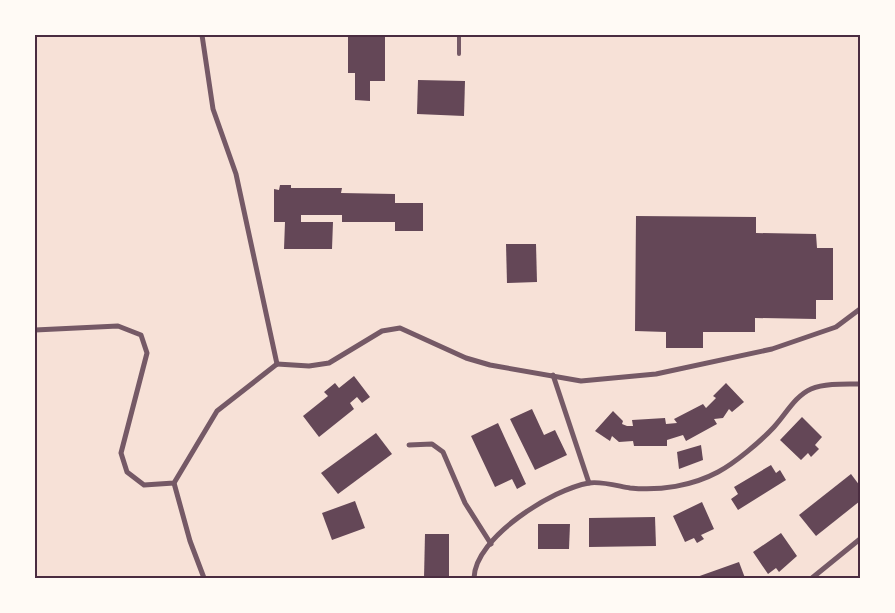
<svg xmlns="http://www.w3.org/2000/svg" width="895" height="613" viewBox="0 0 895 613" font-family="'Sofia Sans Condensed',sans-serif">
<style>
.building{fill:#644757}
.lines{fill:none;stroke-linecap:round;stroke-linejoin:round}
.service{stroke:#755966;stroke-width:4}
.minor{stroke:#755966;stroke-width:5}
.neatline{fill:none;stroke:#4a2c40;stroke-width:2}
</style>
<rect width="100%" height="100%" fill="#f7e1d7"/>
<g class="building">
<path d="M348 35H385V81H370V101L355 100V73H348Z"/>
<path d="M418 80 465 81 464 116 417 114Z"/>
<path d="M280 185H291V188H342L341 193 395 194V203H423V231H395V222H342V215H301V222H333L332 249H284L285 222H274V189L279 190Z"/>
<path d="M636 216 756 217V233L816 234 817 248H833V300H816V319L755 318V332H703V348H666V332L635 331Z"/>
<path d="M506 244H536L537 282 507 283Z"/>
<path d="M354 376 370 397 362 403 357 397 350 403 354 409 319 437 303 416 328 396 324 392 335 383 339 388Z"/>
<path d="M726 383 744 402 732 412 729 409 723 418 714 419 717 424 686 441 683 435 667 440V446H634L633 441 619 442 612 436 610 441 595 431 613 411 623 421 622 424 627 426H633L632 420 665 418 666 424 677 423 674 419 703 404 706 408 716 398 713 396Z"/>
<path d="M532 409 544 435 555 430 567 455 535 470 510 419Z"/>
<path d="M802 417 822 437 815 445 819 449 811 457 808 453 801 460 780 440Z"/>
<path d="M498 423 526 484 517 489 512 479 495 487 471 436Z"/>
<path d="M376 433 392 454 338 494 321 473Z"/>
<path d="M701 445 703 460 679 469 677 452Z"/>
<path d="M771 465 776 473 780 470 786 480 738 510 731 499 738 494 734 487Z"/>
<path d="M851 474 860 486V501L816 536 799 515Z"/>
<path d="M355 501 365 528 332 540 322 513Z"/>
<path d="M702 502 714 529 701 535 704 539 697 543 694 538 685 542 673 516Z"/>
<path d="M655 517 656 546 589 547V518Z"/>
<path d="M538 524H570L569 549H538Z"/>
<path d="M781 533 797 556 779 572 776 568 768 574 753 552Z"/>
<path d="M425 534H449V578H424Z"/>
<path d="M739 562 745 578H694Z"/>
</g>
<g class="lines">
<path class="service" d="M459 54V35"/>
<g class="minor">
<path d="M202 35 213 109 236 174 277 364"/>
<path d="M35 330 118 326 141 335 147 353 121 453 127 472 144 485 174 483 217 411 277 364"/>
<path d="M277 364 309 366 329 363 382 331 400 328 466 358 490 365 581 381 656 374 772 349 836 327 860 309"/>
<path d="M553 375 589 483"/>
<path d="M409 445 432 444 443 452 465 503 491 544"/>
<path d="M174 483 190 541 204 578"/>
<path d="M474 578C475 537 553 489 589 483 601 481 618 486 630 488 660 491 692 486 718 472 735 463 761 441 774 427 786 414 795 396 811 389 825 383 845 384 860 384"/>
<path d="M812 578 860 539"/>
</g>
</g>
<rect width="895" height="613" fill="none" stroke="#fffaf5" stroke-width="72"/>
<rect x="36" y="36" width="823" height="541" class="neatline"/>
</svg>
